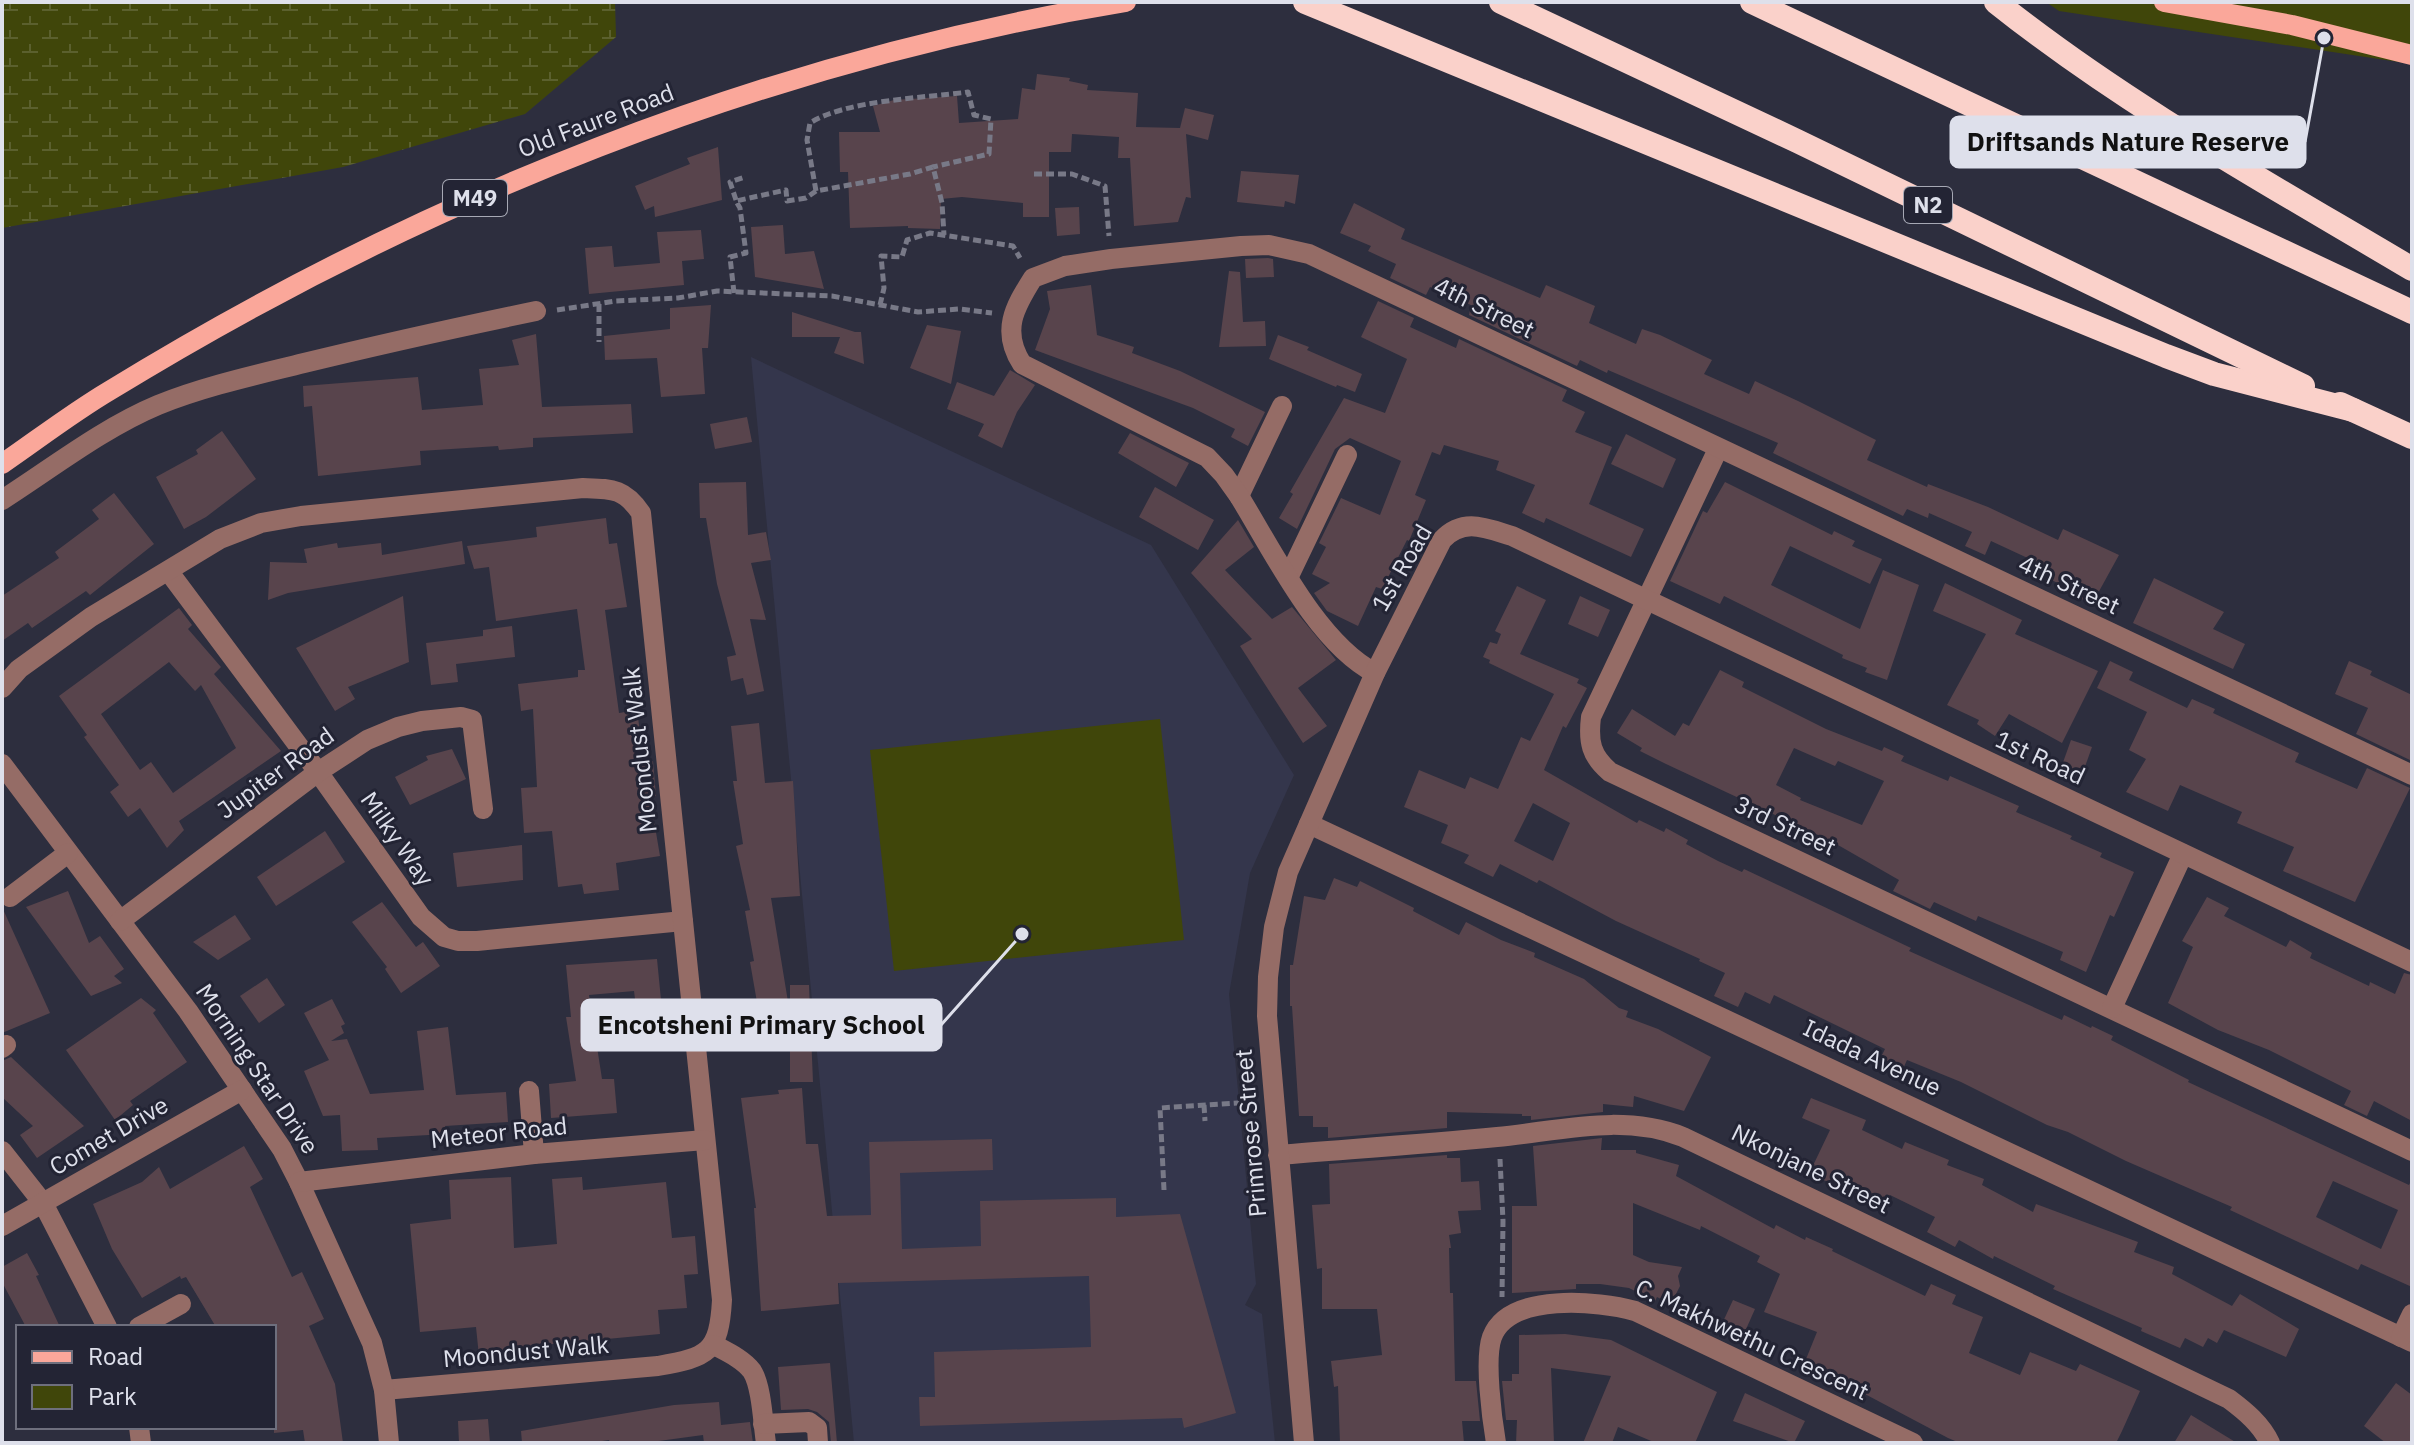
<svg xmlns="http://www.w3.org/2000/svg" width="2414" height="1445" viewBox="0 0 2414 1445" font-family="'IBM Plex Sans',sans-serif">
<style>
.built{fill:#34364c}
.green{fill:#40460a}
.wetland{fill:url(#wetland-marsh)}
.building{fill:#58444c;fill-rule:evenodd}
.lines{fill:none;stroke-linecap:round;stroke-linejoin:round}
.path{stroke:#787987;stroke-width:5;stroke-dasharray:8 4;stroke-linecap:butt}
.minor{stroke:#956c66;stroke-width:20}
.major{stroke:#faa79a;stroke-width:20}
.highway{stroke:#fad1ca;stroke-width:24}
.labels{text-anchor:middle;stroke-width:6;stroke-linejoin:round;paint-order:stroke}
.shield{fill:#232434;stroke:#a6a8b4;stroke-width:2}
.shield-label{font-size:22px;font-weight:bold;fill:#dee0eb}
.street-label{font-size:24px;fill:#dee0eb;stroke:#232434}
.leader{fill:none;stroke:#dee0eb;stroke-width:3}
.callout-dot{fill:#dee0eb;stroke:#232434;stroke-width:3}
.callout{fill:#dee0eb;stroke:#dee0eb;stroke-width:3}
.callout-label{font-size:26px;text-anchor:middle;font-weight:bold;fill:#111}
</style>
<defs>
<pattern id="wetland-marsh" width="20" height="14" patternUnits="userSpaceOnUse" patternTransform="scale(2)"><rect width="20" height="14" fill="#40460a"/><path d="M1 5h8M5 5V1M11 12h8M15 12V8" fill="none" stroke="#5b602e"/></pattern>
</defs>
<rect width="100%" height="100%" fill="#2d2e3e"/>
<path class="built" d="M751 357 1151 545 1294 775 1250 873 1229 994 1256 1284 1245 1305 1262 1314 1275 1443H854Z"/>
<g class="green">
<path d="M2046 2H2412V64L2059 11Z"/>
<path d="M1160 719 1184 940 894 971 870 750Z"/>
</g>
<path class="wetland" d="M2 2H615L616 37 525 114 343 167 2 228Z"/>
<g class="building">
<path d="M1037 74 1070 78 1069 81 1088 85 1087 90 1138 93 1136 127 1180 128 1185 108 1214 115 1208 140 1186 134 1191 198 1186 197 1178 222 1134 226 1130 158H1118L1119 137 1072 134 1071 152H1049V217H1023V203L962 197 941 199 940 229 908 228V226L850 228 848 172H840L839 132H880L873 106 894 100 957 96 959 123 1018 119 1022 88 1035 90Z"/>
<path d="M718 147 722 200 655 217 654 206 645 210 635 186 690 164 687 158Z"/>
<path d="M1241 171 1299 175 1295 204 1285 201 1284 207 1237 202Z"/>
<path d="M1354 203 1405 229 1401 239 1540 298 1546 285 1595 306 1589 323 1636 344 1642 329 1660 335 1712 360 1704 374 1749 394 1755 381 1798 401 1876 440 1867 460 1927 487 1928 484 1988 507 2058 540 2063 529 2119 555 2092 604 2071 594 2073 590 2047 578 2051 569 1991 541 1985 555 1965 546 1972 532 1929 513 1928 518 1907 509 1903 516 1773 453 1778 443 1608 370 1607 373 1580 360 1577 366 1469 315 1471 305 1430 287 1426 295 1390 278 1396 264 1368 251 1371 246 1340 233Z"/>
<path d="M1079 207 1080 234 1057 236 1055 208Z"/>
<path d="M783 225 785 254 814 251 824 289 755 277 751 227Z"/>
<path d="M701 230 704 259 682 261 684 285 589 294 585 248 612 246 614 267 660 263 657 232Z"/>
<path d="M1268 258 1273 259 1274 277 1246 278 1245 259Z"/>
<path d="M1229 271 1240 272 1243 322 1265 321 1266 346 1219 347Z"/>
<path d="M1091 285 1097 335 1134 347 1132 353 1180 371 1265 412 1248 446 1231 437 1235 429 1193 408 1035 350 1050 309 1047 291Z"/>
<path d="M1378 301 1414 318 1410 327 1456 348 1459 339 1567 390 1562 401 1585 412 1575 432 1612 447 1589 504 1644 529 1631 557 1546 518 1544 523 1522 513 1535 485 1496 470 1499 461 1444 445 1440 455 1432 452 1415 495 1426 500 1409 541 1407 540 1382 589 1376 587 1358 626 1327 611 1314 593 1330 583 1312 574 1326 547 1319 543 1341 498 1380 515 1401 461 1350 438 1335 449 1297 529 1279 518 1293 494 1290 492 1344 398 1385 413 1407 359 1361 337Z"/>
<path d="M711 305 708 348H702L705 394 661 397 657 358 605 360 604 336 670 329V308Z"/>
<path d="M792 312 855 332H861L864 364 834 353 840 337H792Z"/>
<path d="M927 325 961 331 951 384 910 368Z"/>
<path d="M536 334 542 407 631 404 633 433 533 438V447L499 450 498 446 420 451 421 465 318 476 312 406 304 407 303 386 418 377 422 410 483 405 479 369 519 365 512 340Z"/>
<path d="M1278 335 1309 347 1307 350 1362 374 1355 392 1337 385 1336 387 1269 359Z"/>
<path d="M1010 370 1035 385 1017 412 1002 448 978 436 984 424 947 409 957 382 994 396Z"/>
<path d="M747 417 752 442 715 449 710 424Z"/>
<path d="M222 431 256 479 206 517 184 529 156 477 198 454 196 450Z"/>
<path d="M1130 433 1189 463 1176 487 1118 453Z"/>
<path d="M1626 434 1676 459 1663 488 1611 464Z"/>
<path d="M746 482 748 535 766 532 771 560 751 563 766 620 750 619 764 691 747 695 743 678 731 681 727 657 736 655 717 584 706 518H700L699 483Z"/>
<path d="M1725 482 1832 535 1834 531 1855 541 1852 546 1882 559 1870 584 1790 546 1771 585 1860 629 1883 570 1919 585 1887 680 1865 672 1867 668 1842 658 1843 655 1724 596 1720 604 1670 581 1703 511 1707 513Z"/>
<path d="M1155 487 1214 520 1198 550 1139 517Z"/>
<path d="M114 493 154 544 90 595 86 591 32 628 28 623 2 641V596L59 558 55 552 99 519 92 510Z"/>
<path d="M606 518 609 544 617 543 627 607 605 610 619 713 637 710 644 762 653 761 656 796 650 797 660 856 616 863 619 890 584 894 582 884 558 887 552 831 524 833 521 788 537 787 533 709 521 711 518 684 578 677V670H585L577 609 496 621 489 567 474 569 467 546 537 537 536 527Z"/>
<path d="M1238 520 1254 547 1225 570 1272 619 1292 607 1336 660 1298 688 1327 726 1303 743 1240 646 1252 639 1191 573Z"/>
<path d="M462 541 465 564 288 593 268 600 270 562 307 563 304 549 337 543 338 548 381 543 382 555Z"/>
<path d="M2154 578 2224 612 2213 629 2245 644 2233 669 2133 623Z"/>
<path d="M1945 583 2022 620 2015 634 2098 671 2062 743 2009 714 1995 736 1977 724 1979 720 1947 705 1986 634 1933 611Z"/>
<path d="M1517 586 1546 600 1520 654 1579 679 1577 683 1587 688 1566 728 1563 726 1544 770 1637 823 1639 820 1664 832 1666 828 1688 840 1686 844 1718 861 1742 872 1744 869 1911 948 1909 951 2062 1020 2064 1015 2091 1028 2092 1026 2113 1036 2111 1040 2189 1080 2188 1082 2409 1185 2412 1179V1287L2361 1264 2358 1270 2230 1210 2232 1207 2126 1161 2068 1132 2047 1125 1961 1082 1907 1060 1902 1071 1879 1061 1885 1049 1774 995 1770 1004 1745 992 1738 1007 1714 996 1725 973 1699 961 1700 959 1616 921 1539 880 1537 883 1500 864 1493 877 1464 863 1469 855 1441 843 1448 825 1404 807 1419 770 1465 789 1470 777 1498 789 1521 737 1530 741 1554 694 1489 663 1490 660 1483 657 1490 642 1497 644 1501 634 1495 631ZM1533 803 1570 823 1553 861 1514 841ZM2333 1181 2398 1210 2381 1249 2316 1217Z"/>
<path d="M403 596 409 662 348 687 355 699 335 711 296 648Z"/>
<path d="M1580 596 1610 610 1598 637 1568 624Z"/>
<path d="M179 608 192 625 188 629 221 667 214 674 281 751 179 821 184 830 167 848 140 808 128 817 110 792 119 785 84 737 87 735 59 696ZM169 662 195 691 201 685 236 748 173 793 151 762 140 770 101 714Z"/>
<path d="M512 626 515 657 456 664 458 682 431 685 426 643 483 636V630Z"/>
<path d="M2110 661 2133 672 2129 680 2187 708 2192 699 2215 709 2213 713 2299 753 2295 762 2357 789 2367 768 2410 788 2355 902 2283 871 2294 847 2237 823 2242 812 2180 785 2168 811 2126 792 2146 759 2129 750 2147 712 2097 688Z"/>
<path d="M2349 661 2372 671 2370 675 2412 695V761L2356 734 2368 708 2335 694Z"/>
<path d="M1720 670 1744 682 1742 687 1826 729 1882 751 1884 747 1904 756 1901 761 1948 781 1950 776 2019 806 2016 812 2072 836 2070 839 2102 853 2100 857 2134 872 2114 917 2110 915 2086 972 2060 960 2063 952 1978 916 1976 921 1934 902 1930 909 1893 891 1899 880 1831 841 1666 764 1640 751 1642 748 1617 733 1632 709 1675 736 1683 723 1689 726ZM1794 748 1835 766 1838 761 1884 781 1862 825 1800 800 1801 798 1776 785Z"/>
<path d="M759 723 765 783 793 781 800 896 771 898 790 1014V985H809L813 1082H790V1046L754 1049 751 1008H758L750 962 754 961 745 911 750 910 736 846 743 844 733 781H737L731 726Z"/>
<path d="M2071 740 2092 747 2082 775 2061 768Z"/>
<path d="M452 749 466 779 410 805 395 777 428 760 426 756Z"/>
<path d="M325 831 345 862 276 906 257 877Z"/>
<path d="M522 845 523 880 457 887 453 853Z"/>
<path d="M1334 878 1357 887 1360 881 1414 908 1413 911 1459 935 1466 922 1501 940 1535 953 1534 957 1584 979 1619 1008 1628 1011 1626 1017 1658 1029 1711 1057 1684 1111 1634 1096 1633 1107 1603 1104V1112L1531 1120V1116H1522V1114L1447 1112V1128L1328 1138V1127H1313V1116H1299L1292 1006H1290V965H1293L1304 896 1325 900Z"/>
<path d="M68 891 89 943 100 936 124 969 114 976 122 983 91 996 26 907Z"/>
<path d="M2207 897 2229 908 2224 916 2286 947 2290 940 2312 953 2310 958 2369 986 2370 982 2395 994 2404 973 2412 975V1121L2374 1101 2367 1116 2344 1105 2351 1091 2269 1050 2218 1030 2168 1003 2193 947 2182 941Z"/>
<path d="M382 902 416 947 423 942 440 966 401 993 385 969 387 967 352 922Z"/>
<path d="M2 907 50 1013 2 1033Z"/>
<path d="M235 915 251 939 218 960 193 942Z"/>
<path d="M657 959 663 1020 670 1019 673 1042 641 1046 634 991 589 995 602 1079H614L617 1113 551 1118 549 1084 576 1081 566 1017H571L566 965Z"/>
<path d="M267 978 285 1005 259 1023 240 996Z"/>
<path d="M141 998 156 1010 153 1013 187 1062 130 1101 133 1105 115 1120 66 1050Z"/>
<path d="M332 999 345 1024 341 1026 344 1033 331 1041 347 1039 370 1094 424 1090 417 1031 448 1027 456 1095 506 1092 508 1122 445 1126 446 1134 377 1138 378 1150 342 1151 340 1115 323 1116 304 1071 329 1060 304 1013Z"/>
<path d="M11 1057 84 1126 37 1158 20 1135 33 1126 2 1097V1061Z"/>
<path d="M802 1088 806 1144H818L827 1216 871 1215 869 1142 992 1139 993 1170 900 1173 902 1249 981 1246 980 1201 1116 1198V1217L1180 1214 1236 1413 1184 1428 1182 1418 920 1426 919 1397H935L934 1352 1091 1347 1089 1276 838 1283 839 1304 761 1311 754 1208H756L741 1098 779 1094 778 1090Z"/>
<path d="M1811 1098 1866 1120 1862 1130 1902 1149 1905 1142 1949 1160 1947 1165 1984 1179 1982 1185 2033 1212 2036 1204 2138 1242 2134 1252 2174 1267 2172 1274 2232 1306 2240 1294 2299 1329 2286 1357 2224 1330 2217 1343 2208 1338 2203 1347 2185 1338 2180 1348 2141 1331 2142 1328 2053 1289 2055 1286 1994 1256 1993 1259 1959 1240 1955 1247 1927 1232 1935 1217 1890 1195 1886 1206 1809 1174 1830 1130 1802 1118Z"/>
<path d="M1602 1138 1601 1150H1636V1153L1679 1165 1676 1176 1774 1229 1776 1225 1805 1240 1806 1237 1833 1249 1832 1251 1925 1296 1931 1284 1956 1295 1952 1304 1983 1317 1969 1353 2020 1375 2030 1352 2076 1371 2080 1364 2140 1391 2122 1431 2116 1443H1960L1948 1438 1829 1375 1828 1379 1802 1369 1817 1332 1764 1312 1780 1274 1757 1262 1760 1256 1701 1226 1700 1230 1633 1203V1255L1649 1262 1682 1267 1678 1276 1680 1286 1671 1304 1657 1297 1655 1301 1629 1288 1600 1284H1576V1289L1512 1293V1206H1537L1533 1146Z"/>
<path d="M244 1146 263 1179 250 1187 292 1277 302 1272 324 1319 309 1326 335 1384 343 1443H305L303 1430 274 1433V1327H216L186 1277 181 1279 180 1276 142 1298 112 1249 93 1204 142 1182 159 1167 170 1189Z"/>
<path d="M1447 1155V1158H1460L1461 1182 1479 1181 1481 1210 1458 1211 1461 1233 1449 1235 1451 1248H1449L1450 1293H1453L1455 1381H1476L1480 1421H1462L1464 1443H1340L1338 1386 1334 1387 1331 1361 1382 1355 1377 1309H1322V1268L1317 1269 1312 1205 1330 1204 1329 1164Z"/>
<path d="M511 1177 514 1248 557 1244 552 1179 582 1177 583 1190 666 1182 672 1238 695 1236 698 1274 684 1275 687 1308 658 1310 660 1334 532 1346V1352L479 1356 476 1327 420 1332 410 1224 451 1219 449 1180Z"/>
<path d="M27 1253 39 1275 36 1276 60 1327H26L2 1282V1267Z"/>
<path d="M1733 1300 1755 1309 1743 1336 1721 1326Z"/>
<path d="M1565 1334 1611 1340 1717 1392 1695 1443H1656L1618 1427 1612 1443H1583L1611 1376 1551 1368 1554 1443H1516L1517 1420H1506L1502 1381H1512V1374H1519V1335Z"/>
<path d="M830 1363 837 1443H831L829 1422 817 1412 808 1409 781 1410 778 1367Z"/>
<path d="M2396 1383 2412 1395V1443H2386L2364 1426Z"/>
<path d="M1745 1393 1805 1421 1794 1443 1733 1421Z"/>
<path d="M719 1402 721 1425 750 1422 753 1443H704L703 1435 644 1443H610L609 1440 589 1443H522L521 1431 674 1405Z"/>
<path d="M2191 1415 2237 1443H2174Z"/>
<path d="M488 1419 490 1443H459L458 1421Z"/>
</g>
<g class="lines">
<g class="path">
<path d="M1034 174H1072L1105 186 1109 236"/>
<path d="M816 191 807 140 810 123C846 100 924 98 968 92L974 115 991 119 989 154 933 167"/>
<path d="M736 200 730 182 745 177"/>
<path d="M734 293 730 257 746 253 740 208 736 201 786 190 787 201 806 198 816 191 910 174 933 167 942 203 944 235"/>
<path d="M599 304V342"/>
<path d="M880 305 884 288 881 256 902 257 907 240 930 233 1013 246 1020 258"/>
<path d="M557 310 616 301 678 298 717 291 832 296 918 312 959 309 992 313"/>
<path d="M1204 1105 1205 1121"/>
<path d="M1500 1159 1503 1221 1502 1297"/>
<path d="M1164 1190 1160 1108 1253 1102"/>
</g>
<g class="minor">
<path d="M1718 449 1591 717C1588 742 1591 756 1610 772L2412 1151"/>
<path d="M1239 496 1282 406"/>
<path d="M2 500C52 468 103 428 158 405 205 386 256 375 304 363 382 344 459 327 536 311"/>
<path d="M169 572 318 772 421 917 444 937 458 941H477L683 921"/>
<path d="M1289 576 1347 455"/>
<path d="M1375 673C1317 643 1273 551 1239 496L1224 475 1207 457 1022 364C1001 331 1014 308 1033 278L1065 266 1111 259 1241 246 1269 245 1309 254 2412 775"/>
<path d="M2 688 19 669 91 617 220 539 261 523 301 516 583 488C612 489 624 488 641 513L722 1300C719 1353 708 1357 658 1366L384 1390"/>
<path d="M2 764 188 1011 282 1149 299 1182 372 1343 384 1390 389 1443"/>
<path d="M1309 824 2412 1342"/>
<path d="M10 897 68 853"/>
<path d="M120 921 318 772 367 740 398 727 422 721 461 717 472 720 483 809"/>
<path d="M2112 1008 2183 854"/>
<path d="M2 1048 6 1045"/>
<path d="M529 1091 534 1154"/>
<path d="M2 1151 43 1203 107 1327"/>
<path d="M1278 1155C1351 1149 1424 1144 1497 1137 1560 1131 1622 1113 1683 1137L2229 1399C2245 1411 2261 1424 2270 1443"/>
<path d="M299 1182 534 1154 705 1140"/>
<path d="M2 1226 242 1090"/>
<path d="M139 1327 181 1304"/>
<path d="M2401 1337 2412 1314"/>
<path d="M714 1345C727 1352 743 1359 752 1371 762 1387 763 1424 766 1443"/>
<path d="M763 1424 809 1422 817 1428 818 1443"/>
<path d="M139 1427 141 1443"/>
<path d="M1304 1443 1267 1016 1268 977 1274 927 1288 872 1375 673 1442 540C1463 517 1486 528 1512 536L2412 962"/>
<path d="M1496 1443C1492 1419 1484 1359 1492 1337 1509 1292 1599 1301 1635 1311L1913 1443"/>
</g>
<g class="major">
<path d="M2164 2 2292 25 2412 55"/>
<path d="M2 464C37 440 72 413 109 391 420 200 765 61 1126 2"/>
</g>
<g class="highway">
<path d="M1305 2 2166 356 2214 374 2353 410"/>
<path d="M1501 2 1797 141 2303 386"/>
<path d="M1752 2 2412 312"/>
<path d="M1996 2C2125 105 2271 185 2412 269"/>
<path d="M2340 404 2412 437"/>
</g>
</g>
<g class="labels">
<g class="shield">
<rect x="443" y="180" width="64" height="36" rx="6"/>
<rect x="1904" y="187" width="48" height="36" rx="6"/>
</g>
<g class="shield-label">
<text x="475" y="206">M49</text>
<text x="1928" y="213">N2</text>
</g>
<g class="street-label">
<text transform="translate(596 121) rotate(-21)" y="8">Old Faure Road</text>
<text transform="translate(1484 308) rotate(26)" y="8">4th Street</text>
<text transform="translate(1402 568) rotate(-60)" y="8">1st Road</text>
<text transform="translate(2069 585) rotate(25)" y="8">4th Street</text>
<text transform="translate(640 750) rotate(-96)" y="8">Moondust Walk</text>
<text transform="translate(2040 758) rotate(25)" y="8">1st Road</text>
<text transform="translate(276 773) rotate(-36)" y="8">Jupiter Road</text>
<text transform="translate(1785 826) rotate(25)" y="8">3rd Street</text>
<text transform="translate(397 839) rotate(55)" y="8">Milky Way</text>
<text transform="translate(1872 1058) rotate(25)" y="8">Idada Avenue</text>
<text transform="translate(257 1069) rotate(56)" y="8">Morning Star Drive</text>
<text transform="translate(499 1133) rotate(-6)" y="8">Meteor Road</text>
<text transform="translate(1251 1133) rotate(-95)" y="8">Primrose Street</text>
<text transform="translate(109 1136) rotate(-30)" y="8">Comet Drive</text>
<text transform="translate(1811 1169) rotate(26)" y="8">Nkonjane Street</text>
<text transform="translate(1752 1340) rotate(25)" y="8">C. Makhwethu Crescent</text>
<text transform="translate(526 1352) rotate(-5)" y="8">Moondust Walk</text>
</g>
</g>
<path class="leader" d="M2324 38L2305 142M1022 934L941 1025"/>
<g class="callout-dot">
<circle cx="2324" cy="38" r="8"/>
<circle cx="1022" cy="934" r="8"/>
</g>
<g class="callout">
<rect x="1951" y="117" width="354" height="50" rx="8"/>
<rect x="582" y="1000" width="359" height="50" rx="8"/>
</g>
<g class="callout-label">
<text x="2128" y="151">Driftsands Nature Reserve</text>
<text x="761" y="1034">Encotsheni Primary School</text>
</g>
<rect width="2414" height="1445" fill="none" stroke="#dee0eb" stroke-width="8"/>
<rect x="16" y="1325" width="260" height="104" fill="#232434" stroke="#6e6f7d" stroke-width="2"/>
<rect x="32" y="1351" width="40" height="12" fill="#faa79a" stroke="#6e6f7d" stroke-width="2"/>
<text x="88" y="1365" font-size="24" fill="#dee0eb">Road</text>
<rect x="32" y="1385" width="40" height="24" fill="#40460a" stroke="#6e6f7d" stroke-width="2"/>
<text x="88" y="1405" font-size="24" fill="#dee0eb">Park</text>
</svg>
